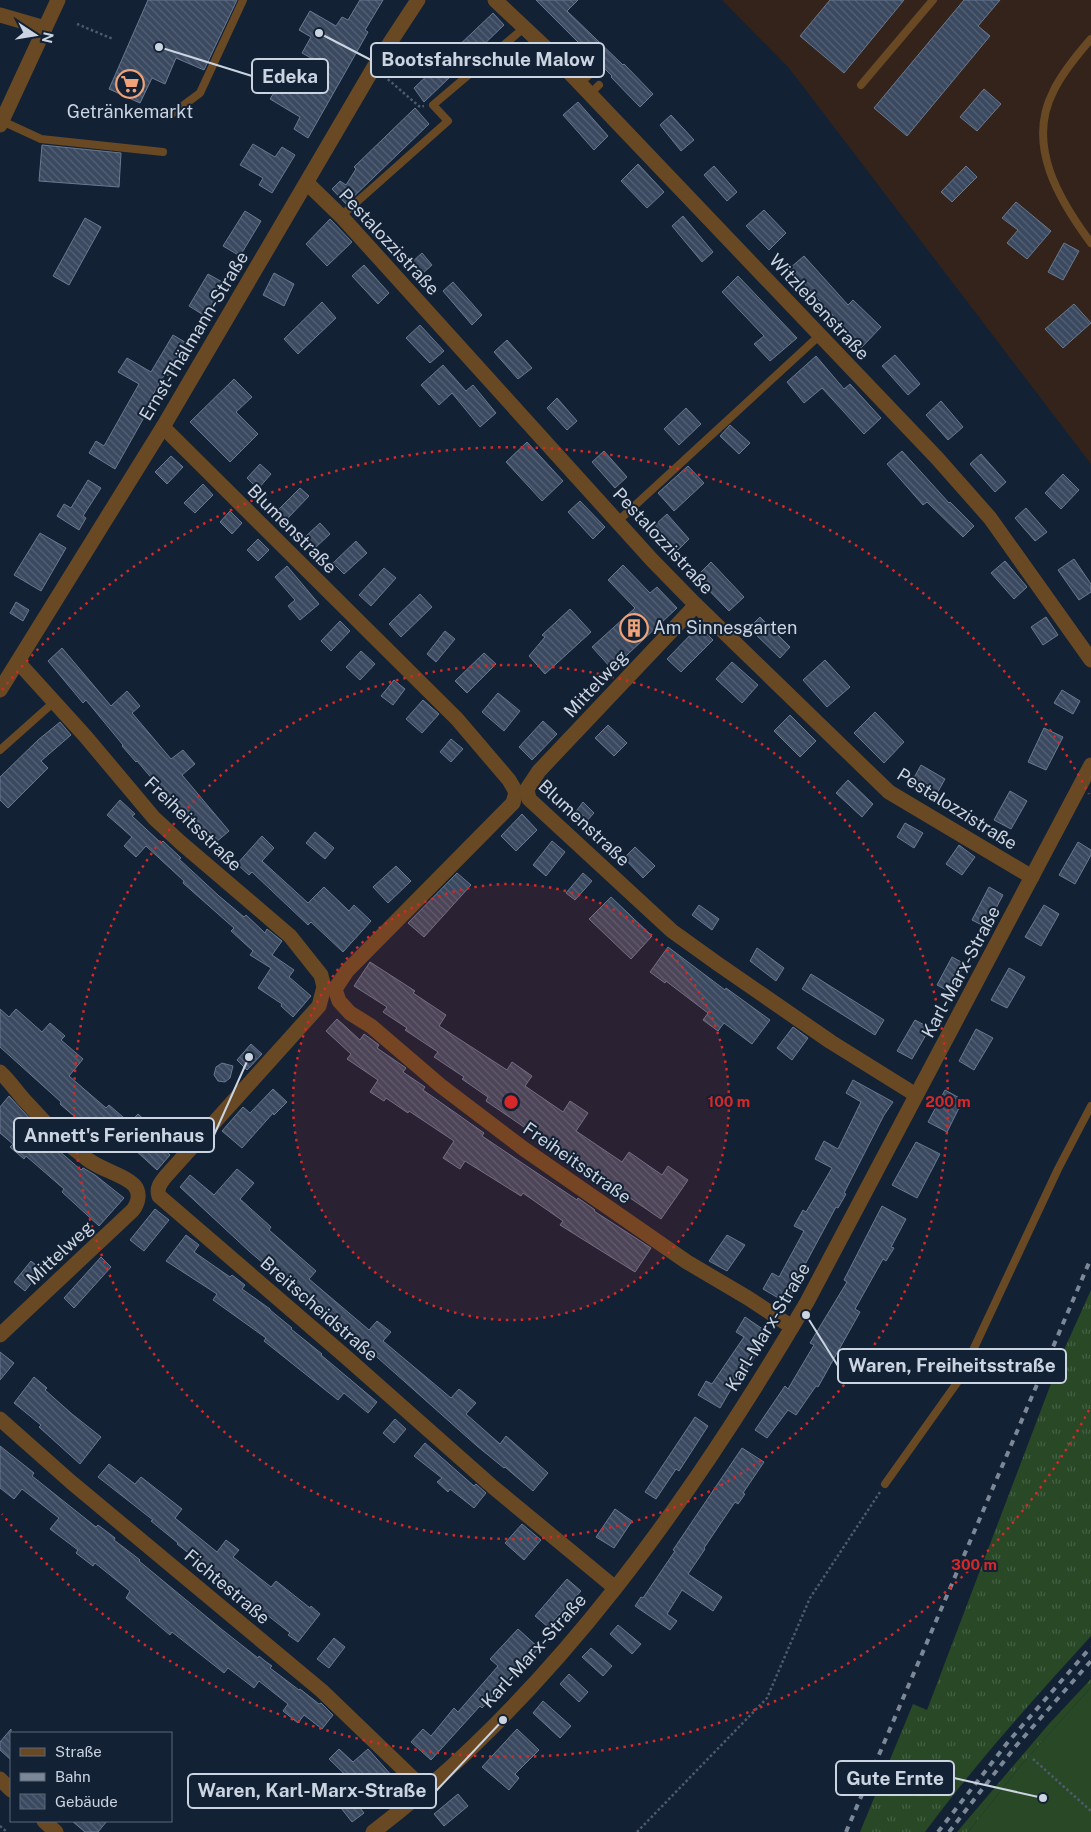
<svg xmlns="http://www.w3.org/2000/svg" width="1091" height="1832" viewBox="0 0 1091 1832" font-family="'Public Sans',sans-serif">
<style>
.industrial{fill:#34231b}
.grass{fill:url(#grass-tufts)}
.garden{fill:#284826}
.building{fill:url(#building-back-hatch);stroke:#687990}
.lines{fill:none;stroke-linecap:round;stroke-linejoin:round}
.path{stroke:#4f5b6c;stroke-width:2.5;stroke-dasharray:2.5 2.5;stroke-linecap:butt}
.lane{stroke:#684924;stroke-width:8}
.street{stroke:#684924;stroke-width:15}
.rail{stroke:#7c8897;stroke-width:4;stroke-dasharray:6 6;stroke-linecap:butt}
.ring{fill:none;stroke:#d62828;stroke-width:2.5;stroke-dasharray:2.5 5}
.labels{text-anchor:middle;stroke-width:4;stroke-linejoin:round;paint-order:stroke}
.poi-label{font-size:18px;fill:#cbd4e1;stroke:#132134}
.street-label{font-size:18px;fill:#cbd4e1;stroke:#132134}
.centre{fill:#d62828;stroke:#132134;stroke-width:2.5}
.ring-label{font-size:15px;text-anchor:middle;font-weight:bold;fill:#d62828;stroke:#132134;stroke-width:4;stroke-linejoin:round;paint-order:stroke}
.leader{fill:none;stroke:#cbd4e1;stroke-width:2}
.callout-dot{fill:#cbd4e1;stroke:#132134;stroke-width:2}
.callout{fill:#132134;stroke:#cbd4e1;stroke-width:2}
.callout-label{font-size:19px;text-anchor:middle;font-weight:bold;fill:#cbd4e1}
</style>
<defs>
<pattern id="grass-tufts" width="24" height="20" patternUnits="userSpaceOnUse" patternTransform="scale(1.25)"><rect width="24" height="20" fill="#284826"/><path d="M3 7l-1-3M5 7V3M7 7l1-3M15 17l-1-3M17 17v-4M19 17l1-3" fill="none" stroke="#466245"/></pattern>
<pattern id="building-back-hatch" width="6" height="6" patternUnits="userSpaceOnUse" patternTransform="scale(1.25)"><rect width="6" height="6" fill="#3a495f"/><path d="M-1 5l2 2M0 0l6 6M5-1l2 2" fill="none" stroke="#556276"/></pattern>
</defs>
<rect width="100%" height="100%" fill="#132134"/>
<path class="industrial" d="M722 0H1091V464L789 68Z"/>
<g class="grass">
<path d="M1091 1290V1636C1033 1700 976 1763 925 1832H860L913 1704 927 1710 1063 1352Z"/>
<path d="M1091 1679V1687L1022 1764 968 1832H957L1048 1725Z"/>
</g>
<path class="garden" d="M1091 1687V1832H968L1022 1764Z"/>
<g class="building">
<path d="M148 0H237L204 70 176 58 165 84 152 78 140 103 109 89Z"/>
<path d="M360 0H383L365 30 368 32 308 138 294 129 300 117 270 99 277 88 272 84 280 70 313 90 327 67 302 53 311 37 299 30 310 11 336 26 342 17 348 20Z"/>
<path d="M536 0H578L567 11 623 65 624 64 653 94 640 107 611 77 612 76Z"/>
<path d="M830 0H904L844 73 800 36Z"/>
<path d="M964 0H1000L978 26 990 36 907 136 874 108Z"/>
<path d="M493 13 504 25 424 102 414 88Z"/>
<path d="M984 89 1001 104 977 131 960 117Z"/>
<path d="M578 102 608 136 594 150 563 115Z"/>
<path d="M415 108 429 124 346 204 332 189 340 181 346 185 356 169 354 167Z"/>
<path d="M671 115 694 140 681 151 660 125Z"/>
<path d="M253 144 275 157 282 147 295 155 272 193 259 185 263 178 240 165Z"/>
<path d="M42 145 121 153 119 187 39 181Z"/>
<path d="M638 164 664 192 647 208 621 181Z"/>
<path d="M714 166 737 192 727 201 704 175Z"/>
<path d="M966 166 977 177 952 202 941 192Z"/>
<path d="M1016 202 1051 231 1027 259 1007 243 1018 230 1002 218Z"/>
<path d="M764 210 786 233 769 250 746 226Z"/>
<path d="M245 211 261 221 240 256 223 246Z"/>
<path d="M683 216 713 252 702 262 672 226Z"/>
<path d="M85 218 101 227 69 285 53 276Z"/>
<path d="M330 219 352 242 327 266 306 244Z"/>
<path d="M1064 243 1079 251 1063 280 1048 272Z"/>
<path d="M422 253 432 265 422 274 411 263Z"/>
<path d="M804 256 848 305 853 300 881 327 861 348 833 320 835 318 790 268Z"/>
<path d="M364 265 389 293 378 304 352 276Z"/>
<path d="M274 273 294 284 284 306 263 295Z"/>
<path d="M208 274 224 283 205 316 189 306Z"/>
<path d="M738 276 797 338 770 361 754 344 764 336 722 292Z"/>
<path d="M453 282 482 315 472 325 443 291Z"/>
<path d="M322 302 336 318 298 354 284 339Z"/>
<path d="M1074 304 1091 323 1063 348 1045 329Z"/>
<path d="M420 325 444 351 430 363 406 338Z"/>
<path d="M173 335 188 344 169 376 165 374 148 403 151 405 115 469 89 453 96 441 104 446 139 384 118 372 127 358 151 372Z"/>
<path d="M507 340 532 368 518 379 494 352Z"/>
<path d="M895 355 920 384 908 395 882 366Z"/>
<path d="M816 356 844 389 850 384 881 418 864 434 822 388 804 403 787 382Z"/>
<path d="M443 365 466 391 473 385 496 413 480 427 452 393 439 405 421 385Z"/>
<path d="M234 379 252 397 236 412 258 434 230 462 190 422Z"/>
<path d="M557 398 577 421 567 430 547 408Z"/>
<path d="M941 401 963 427 948 440 926 415Z"/>
<path d="M686 408 701 424 679 445 664 429Z"/>
<path d="M730 425 750 443 739 454 720 436Z"/>
<path d="M527 442 563 481 542 501 506 462Z"/>
<path d="M604 451 627 477 615 488 592 462Z"/>
<path d="M902 451 949 503 950 502 974 526 963 537 927 502 923 505 887 464Z"/>
<path d="M981 454 1006 482 995 492 970 464Z"/>
<path d="M171 456 183 467 167 484 155 472Z"/>
<path d="M260 464 271 474 258 489 247 478Z"/>
<path d="M688 466 704 483 674 511 658 493Z"/>
<path d="M1063 474 1079 490 1061 509 1045 493Z"/>
<path d="M88 480 101 488 83 516 86 518 79 530 57 516 64 504 71 508Z"/>
<path d="M203 484 213 495 195 513 184 503Z"/>
<path d="M300 488 309 496 287 519 278 510Z"/>
<path d="M580 501 605 527 593 539 568 512Z"/>
<path d="M1026 508 1047 532 1035 541 1015 518Z"/>
<path d="M230 511 242 523 232 534 220 522Z"/>
<path d="M667 514 689 539 678 550 655 525Z"/>
<path d="M320 523 330 534 316 547 306 536Z"/>
<path d="M40 533 66 548 41 591 14 575Z"/>
<path d="M258 539 269 550 258 561 247 550Z"/>
<path d="M356 541 367 553 344 574 333 563Z"/>
<path d="M1074 559 1091 584V592L1079 600 1058 570Z"/>
<path d="M1005 561 1027 587 1014 599 991 573Z"/>
<path d="M711 562 744 597 729 611 696 577Z"/>
<path d="M623 565 650 593 657 587 677 608 612 669 592 647 635 608 608 580Z"/>
<path d="M287 566 319 604 300 620 288 606 295 600 275 577Z"/>
<path d="M384 568 396 578 371 606 359 595Z"/>
<path d="M420 594 432 607 401 637 389 624Z"/>
<path d="M16 602 29 610 23 621 10 613Z"/>
<path d="M570 609 591 632 545 674 529 656 545 637 542 635Z"/>
<path d="M760 617 790 647 780 658 749 628Z"/>
<path d="M1046 617 1058 635 1043 645 1031 627Z"/>
<path d="M340 621 350 631 331 651 321 641Z"/>
<path d="M699 626 713 640 681 672 667 659Z"/>
<path d="M445 631 455 639 436 662 427 654Z"/>
<path d="M62 648 111 706 127 691 140 706 132 713 171 759 183 750 195 764 182 775 229 831 215 843 195 819 190 823 137 761 136 762 122 746 123 745 86 700 83 703 48 661Z"/>
<path d="M361 651 375 664 360 680 346 667Z"/>
<path d="M484 653 496 664 467 693 455 681Z"/>
<path d="M825 660 850 687 827 707 803 680Z"/>
<path d="M732 662 758 685 742 703 716 679Z"/>
<path d="M394 680 405 689 393 705 381 696Z"/>
<path d="M1062 690 1080 701 1073 714 1054 703Z"/>
<path d="M498 693 520 711 504 731 482 712Z"/>
<path d="M423 700 439 714 422 733 406 719Z"/>
<path d="M875 712 904 742 884 763 854 733Z"/>
<path d="M790 715 816 741 800 757 774 731Z"/>
<path d="M543 721 557 734 532 760 519 747Z"/>
<path d="M60 722 71 735 41 761 48 768 8 808 0 800V777L38 740Z"/>
<path d="M608 725 627 743 614 756 595 738Z"/>
<path d="M1044 728 1063 737 1046 770 1028 762Z"/>
<path d="M451 739 463 749 451 762 440 752Z"/>
<path d="M921 765 945 779 935 797 911 783Z"/>
<path d="M848 780 873 804 862 817 836 793Z"/>
<path d="M1010 791 1027 801 1011 829 994 820Z"/>
<path d="M120 800 135 814 132 816 161 843 163 841 181 858 179 859 219 896 244 917 246 915 265 933 267 929 282 941 272 955 294 970 289 977 311 996 293 1017 281 1006 282 1004 258 988 271 968 250 955 253 951 231 931 234 928 183 883 184 881 146 846 136 857 124 846 132 837 107 815Z"/>
<path d="M583 802 594 813 584 824 574 814Z"/>
<path d="M522 814 537 830 516 851 501 836Z"/>
<path d="M905 823 923 833 914 848 897 837Z"/>
<path d="M315 832 334 848 325 859 306 843Z"/>
<path d="M262 836 274 848 262 861 308 903 324 887 349 911 354 905 371 921 343 952 311 922 308 925 252 872 249 875 237 864Z"/>
<path d="M552 841 565 852 546 876 533 865Z"/>
<path d="M1078 842 1091 850V855L1075 884 1059 875Z"/>
<path d="M959 845 975 857 962 875 946 864Z"/>
<path d="M635 847 655 866 643 878 624 858Z"/>
<path d="M396 866 411 881 388 903 373 887Z"/>
<path d="M457 873 471 885 424 937 408 923Z"/>
<path d="M583 873 592 881 575 900 566 893Z"/>
<path d="M989 887 1003 895 986 927 972 920Z"/>
<path d="M611 897 652 936 631 959 589 919Z"/>
<path d="M699 905 719 919 712 930 692 915Z"/>
<path d="M1044 905 1059 914 1041 946 1025 937Z"/>
<path d="M668 947 725 990 726 988 770 1020 752 1044 724 1023 718 1031 703 1020 708 1013 666 981 665 983 650 972Z"/>
<path d="M757 948 784 968 776 981 750 961Z"/>
<path d="M952 957 965 964 950 992 937 985Z"/>
<path d="M370 962 415 991 413 993 446 1015 439 1026 507 1070 512 1062 532 1076 525 1086 563 1112 570 1101 588 1113 576 1131 622 1162 629 1152 662 1175 668 1166 688 1180 661 1219 608 1183 610 1181 564 1150 562 1153 486 1101 488 1097 462 1079 464 1077 434 1057 438 1052 405 1030 407 1028 383 1012 387 1007 354 986Z"/>
<path d="M1009 968 1025 977 1007 1008 991 1000Z"/>
<path d="M811 974 884 1020 875 1035 802 989Z"/>
<path d="M0 1009 9 1017 16 1009 42 1032 50 1023 65 1036 61 1040 83 1059 69 1076 106 1108 109 1105 130 1123 138 1114 155 1129 149 1136 170 1155 157 1170 113 1130 103 1141 60 1104 61 1102 0 1047Z"/>
<path d="M337 1019 360 1040 364 1034 371 1039 379 1045 377 1048 406 1068 403 1072 425 1087 423 1090 484 1133 482 1136 577 1200 578 1198 595 1210 594 1211 651 1248 635 1272 560 1225 563 1221 523 1193 521 1196 465 1161 460 1169 443 1158 454 1141 409 1111 408 1113 386 1098 384 1101 370 1092 378 1080 347 1059 351 1054 326 1031Z"/>
<path d="M915 1020 930 1028 912 1059 897 1051Z"/>
<path d="M793 1027 808 1038 792 1060 777 1048Z"/>
<path d="M976 1029 993 1038 974 1070 959 1061Z"/>
<path d="M251 1044 262 1054 247 1070 237 1060Z"/>
<path d="M222 1063 233 1066 230 1078 225 1082 218 1081 214 1075 216 1067Z"/>
<path d="M853 1080 893 1102 884 1115 844 1193 846 1194 838 1208 836 1207 794 1285 796 1286 787 1303 763 1289 772 1273 779 1277 804 1231 794 1226 803 1210 806 1212 832 1168 815 1159 824 1141 838 1149 861 1102 846 1093Z"/>
<path d="M273 1089 287 1102 274 1115 273 1113 242 1148 222 1131 243 1107 250 1113Z"/>
<path d="M945 1090 963 1100 947 1132 928 1122Z"/>
<path d="M9 1096 45 1135 43 1137 81 1170 83 1168 95 1175 124 1198 99 1226 62 1192 64 1189 26 1156 24 1159 10 1147 13 1144 0 1133V1107Z"/>
<path d="M916 1142 940 1154 917 1198 892 1185Z"/>
<path d="M237 1169 254 1183 240 1199 271 1227 269 1230 316 1271 309 1279 369 1330 377 1321 391 1332 383 1341 451 1398 459 1389 476 1403 466 1414 500 1444 506 1436 548 1473 533 1491 505 1467 504 1468 477 1446 351 1334 349 1336 250 1252 180 1187 190 1175 214 1195Z"/>
<path d="M882 1206 906 1219 891 1247 894 1248 886 1261 883 1259 855 1309 860 1312 818 1387 816 1386 796 1415 788 1410 767 1438 755 1430 785 1386 788 1389 814 1345 810 1343 847 1282 844 1280Z"/>
<path d="M155 1209 169 1220 144 1251 130 1240Z"/>
<path d="M186 1235 199 1245 194 1252 230 1277 232 1275 245 1285 242 1289 270 1309V1310L292 1328 291 1329 322 1354 321 1355 377 1402 368 1413 344 1393 338 1400 264 1341 266 1338 213 1300 217 1294 166 1261Z"/>
<path d="M727 1235 745 1245 727 1271 709 1261Z"/>
<path d="M101 1257 111 1267 74 1308 64 1298Z"/>
<path d="M31 1261 42 1270 25 1291 14 1282Z"/>
<path d="M745 1317 770 1334 740 1379 738 1377 720 1408 698 1395 706 1381 712 1384 744 1337 736 1332Z"/>
<path d="M0 1352 14 1363 0 1380Z"/>
<path d="M34 1377 47 1388 45 1390 72 1414 101 1437 80 1464 39 1427 41 1425 14 1403Z"/>
<path d="M695 1417 708 1426 679 1471 676 1469 656 1499 645 1492Z"/>
<path d="M395 1419 406 1429 394 1443 383 1433Z"/>
<path d="M425 1443 474 1486 476 1484 486 1493 474 1508 450 1489 448 1492 437 1482 442 1478 414 1456Z"/>
<path d="M0 1446 34 1473 32 1476 96 1527 98 1525 115 1538 114 1540 140 1560 139 1561 220 1628 258 1658 259 1656 265 1661 272 1666 270 1668 299 1690 300 1689 319 1704 321 1703 333 1715 322 1729 304 1715 298 1723 283 1711 288 1704 259 1681 254 1688 228 1668 224 1673 172 1632 170 1635 126 1598 130 1591 95 1563 93 1566 76 1553 78 1550 50 1529 59 1518 22 1489 14 1499 0 1488Z"/>
<path d="M742 1448 764 1462 743 1493 745 1494 738 1504 735 1502 704 1548 705 1549 688 1574 722 1597 713 1611 682 1590 667 1614 677 1621 670 1630 635 1606 641 1597 643 1598 675 1551 673 1550Z"/>
<path d="M109 1464 135 1484 141 1477 182 1509 175 1518 217 1552 226 1540 239 1550 233 1557 271 1587 276 1581 310 1608 311 1606 320 1614 298 1642 288 1635 290 1633 177 1544 178 1543 151 1521 153 1520 98 1477Z"/>
<path d="M615 1509 632 1521 614 1548 596 1537Z"/>
<path d="M522 1524 541 1540 524 1560 505 1543Z"/>
<path d="M567 1579 581 1591 548 1627 535 1616Z"/>
<path d="M618 1625 641 1644 632 1654 610 1634Z"/>
<path d="M518 1629 539 1648 512 1678 510 1676 482 1708 480 1706 431 1760 411 1742 423 1729 431 1736 454 1708 458 1712 498 1666 490 1659Z"/>
<path d="M334 1638 345 1647 329 1668 317 1659Z"/>
<path d="M591 1648 612 1666 603 1676 582 1657Z"/>
<path d="M569 1674 588 1692 579 1702 560 1684Z"/>
<path d="M543 1701 571 1726 560 1738 533 1713Z"/>
<path d="M11 1729V1760L0 1750V1742Z"/>
<path d="M517 1729 539 1750 515 1774 519 1778 509 1790 482 1767Z"/>
<path d="M339 1749 353 1762 368 1749 401 1786 387 1799 380 1791 360 1808 364 1813 352 1822 341 1808 363 1792 329 1759Z"/>
<path d="M458 1794 468 1806 444 1826 434 1814Z"/>
<path d="M72 1821H107L98 1832H85Z"/>
</g>
<g class="lines">
<g class="path">
<path d="M77 24 113 39"/>
<path d="M384 76 420 107 424 106"/>
<path d="M1033 1759 1091 1811"/>
<path d="M0 1826 7 1832"/>
<path d="M637 1832 767 1698 810 1598 880 1492"/>
</g>
<g class="lane">
<path d="M1091 39C1077 55 1062 73 1053 92 1026 145 1059 200 1091 243"/>
<path d="M580 83 589 75"/>
<path d="M861 85 933 0"/>
<path d="M590 94 599 85"/>
<path d="M173 113 200 93 243 0"/>
<path d="M2 121 41 139 163 152"/>
<path d="M341 216 448 121 433 105 525 27"/>
<path d="M618 521 820 335"/>
<path d="M0 750 54 702"/>
<path d="M885 1484 959 1380 1058 1169 1091 1106"/>
</g>
<g class="street">
<path d="M495 0 546 48 937 458 990 518 1091 660"/>
<path d="M0 15 45 28"/>
<path d="M0 125 58 0"/>
<path d="M307 183 341 216 652 560 696 605 889 792 1032 877"/>
<path d="M163 427 457 719 509 780 516 792 513 803 347 971 335 989 339 1001 350 1013 371 1026 441 1086 524 1149 687 1262 748 1298 792 1327"/>
<path d="M696 605 539 771 527 789 529 799 672 931 718 964 831 1042 916 1095"/>
<path d="M18 662 86 737 154 818 180 842 290 936 321 975 324 987 319 1006 166 1176C161 1182 156 1188 159 1196L346 1357 493 1487 614 1587"/>
<path d="M0 690 163 427 374 67 418 0"/>
<path d="M0 1072C11 1082 18 1094 28 1104 44 1122 68 1145 87 1159 101 1170 123 1174 134 1185 141 1193 138 1203 133 1210L0 1335"/>
<path d="M0 1419 71 1482 322 1691 425 1790"/>
<path d="M0 1779 11 1790"/>
<path d="M44 1821 56 1832"/>
<path d="M373 1832C554 1695 693 1496 807 1302L1091 765"/>
</g>
<g class="rail">
<path d="M846 1832 1091 1258"/>
<path d="M938 1832 1008 1742 1091 1647"/>
<path d="M949 1832 1015 1747 1091 1661"/>
</g>
</g>
<circle cx="511" cy="1102" r="218" fill="#d62828" fill-opacity=".12"/>
<g class="ring">
<circle cx="511" cy="1102" r="218"/>
<circle cx="511" cy="1102" r="437"/>
<path d="M1089 1410A655 655 0 0 1 2 1514M2 690A655 655 0 0 1 1089 794"/>
</g>
<defs>
<symbol id="supermarket-ring" viewBox="-11 -11 22 22"><circle r="9.5" fill="#132134" stroke="#f0a278" stroke-width="1.5"/><path d="M-6-5.5h2.5l.6 2H6L4.5 2H-2.5L-4.4-4H-6ZM-1.5 3.2a1.3 1.3 0 1 0 .1 0ZM3 3.2a1.3 1.3 0 1 0 .1 0Z" fill="#f0a278"/></symbol>
<symbol id="building-ring" viewBox="-11 -11 22 22"><circle r="9.5" fill="#132134" stroke="#f0a278" stroke-width="1.5"/><path d="M-4-6H4V6H1V3H-1V6H-4ZM-2.5-4.3h1.7v1.8h-1.7ZM.8-4.3h1.7v1.8H.8ZM-2.5-1h1.7V.8h-1.7ZM.8-1h1.7V.8H.8Z" fill="#f0a278"/></symbol>
</defs>
<g fill-rule="evenodd">
<use href="#supermarket-ring" x="114" y="68" width="32" height="32"/>
<use href="#building-ring" x="618" y="612" width="32" height="32"/>
</g>
<g class="labels">
<g class="poi-label">
<text x="130" y="118">Getränkemarkt</text>
<text x="653" y="634" text-anchor="start">Am Sinnesgarten</text>
</g>
<g class="street-label">
<text transform="translate(389 242) rotate(47)" y="6">Pestalozzistraße</text>
<text transform="translate(819 307) rotate(47)" y="6">Witzlebenstraße</text>
<text transform="translate(194 336) rotate(-59)" y="6">Ernst-Thälmann-Straße</text>
<text transform="translate(292 529) rotate(45)" y="6">Blumenstraße</text>
<text transform="translate(663 541) rotate(47)" y="6">Pestalozzistraße</text>
<text transform="translate(596 684) rotate(-47)" y="6">Mittelweg</text>
<text transform="translate(957 809) rotate(32)" y="6">Pestalozzistraße</text>
<text transform="translate(584 823) rotate(43)" y="6">Blumenstraße</text>
<text transform="translate(193 824) rotate(44)" y="6">Freiheitsstraße</text>
<text transform="translate(961 972) rotate(-62)" y="6">Karl-Marx-Straße</text>
<text transform="translate(577 1163) rotate(35)" y="6">Freiheitsstraße</text>
<text transform="translate(60 1253) rotate(-43)" y="6">Mittelweg</text>
<text transform="translate(319 1309) rotate(41)" y="6">Breitscheidstraße</text>
<text transform="translate(768 1327) rotate(-59)" y="6">Karl-Marx-Straße</text>
<text transform="translate(227 1587) rotate(40)" y="6">Fichtestraße</text>
<text transform="translate(534 1651) rotate(-48)" y="6">Karl-Marx-Straße</text>
</g>
</g>
<circle cx="511" cy="1102" r="8" class="centre"/>
<g class="ring-label">
<text x="729" y="1107">100 m</text>
<text x="948" y="1107">200 m</text>
<text x="974" y="1570">300 m</text>
</g>
<path class="leader" d="M319 33L371 60M159 47L252 76M249 1057L214 1135M806 1315L838 1366M1043 1798L954 1778M503 1720L436 1791"/>
<g class="callout-dot">
<circle cx="319" cy="33" r="5"/>
<circle cx="159" cy="47" r="5"/>
<circle cx="249" cy="1057" r="5"/>
<circle cx="806" cy="1315" r="5"/>
<circle cx="1043" cy="1798" r="5"/>
<circle cx="503" cy="1720" r="5"/>
</g>
<g class="callout">
<rect x="371" y="43" width="233" height="34" rx="5"/>
<rect x="252" y="59" width="76" height="34" rx="5"/>
<rect x="14" y="1118" width="200" height="34" rx="5"/>
<rect x="838" y="1349" width="228" height="34" rx="5"/>
<rect x="836" y="1761" width="118" height="34" rx="5"/>
<rect x="188" y="1774" width="248" height="34" rx="5"/>
</g>
<g class="callout-label">
<text x="488" y="66">Bootsfahrschule Malow</text>
<text x="290" y="83">Edeka</text>
<text x="114" y="1142">Annett's Ferienhaus</text>
<text x="952" y="1372">Waren, Freiheitsstraße</text>
<text x="895" y="1785">Gute Ernte</text>
<text x="312" y="1797">Waren, Karl-Marx-Straße</text>
</g>
<rect x="10" y="1732" width="162" height="90" fill="#132134" stroke="#5d6979"/>
<rect x="20" y="1748" width="25" height="8" fill="#684924" stroke="#5d6979"/>
<text x="55" y="1757" font-size="15" fill="#cbd4e1">Straße</text>
<rect x="20" y="1773" width="25" height="8" fill="#7c8897" stroke="#5d6979"/>
<text x="55" y="1782" font-size="15" fill="#cbd4e1">Bahn</text>
<rect x="20" y="1794" width="25" height="15" fill="url(#building-back-hatch)" stroke="#5d6979"/>
<text x="55" y="1807" font-size="15" fill="#cbd4e1">Gebäude</text>
<g transform="translate(35 35) rotate(102)" stroke="#132134" stroke-width="4" paint-order="stroke">
<path d="M0-4L9 19L0 12L-9 19Z" fill="#cbd4e1"/>
<text y="-8" font-size="14" font-weight="bold" text-anchor="middle" fill="#cbd4e1">N</text>
</g>
</svg>
